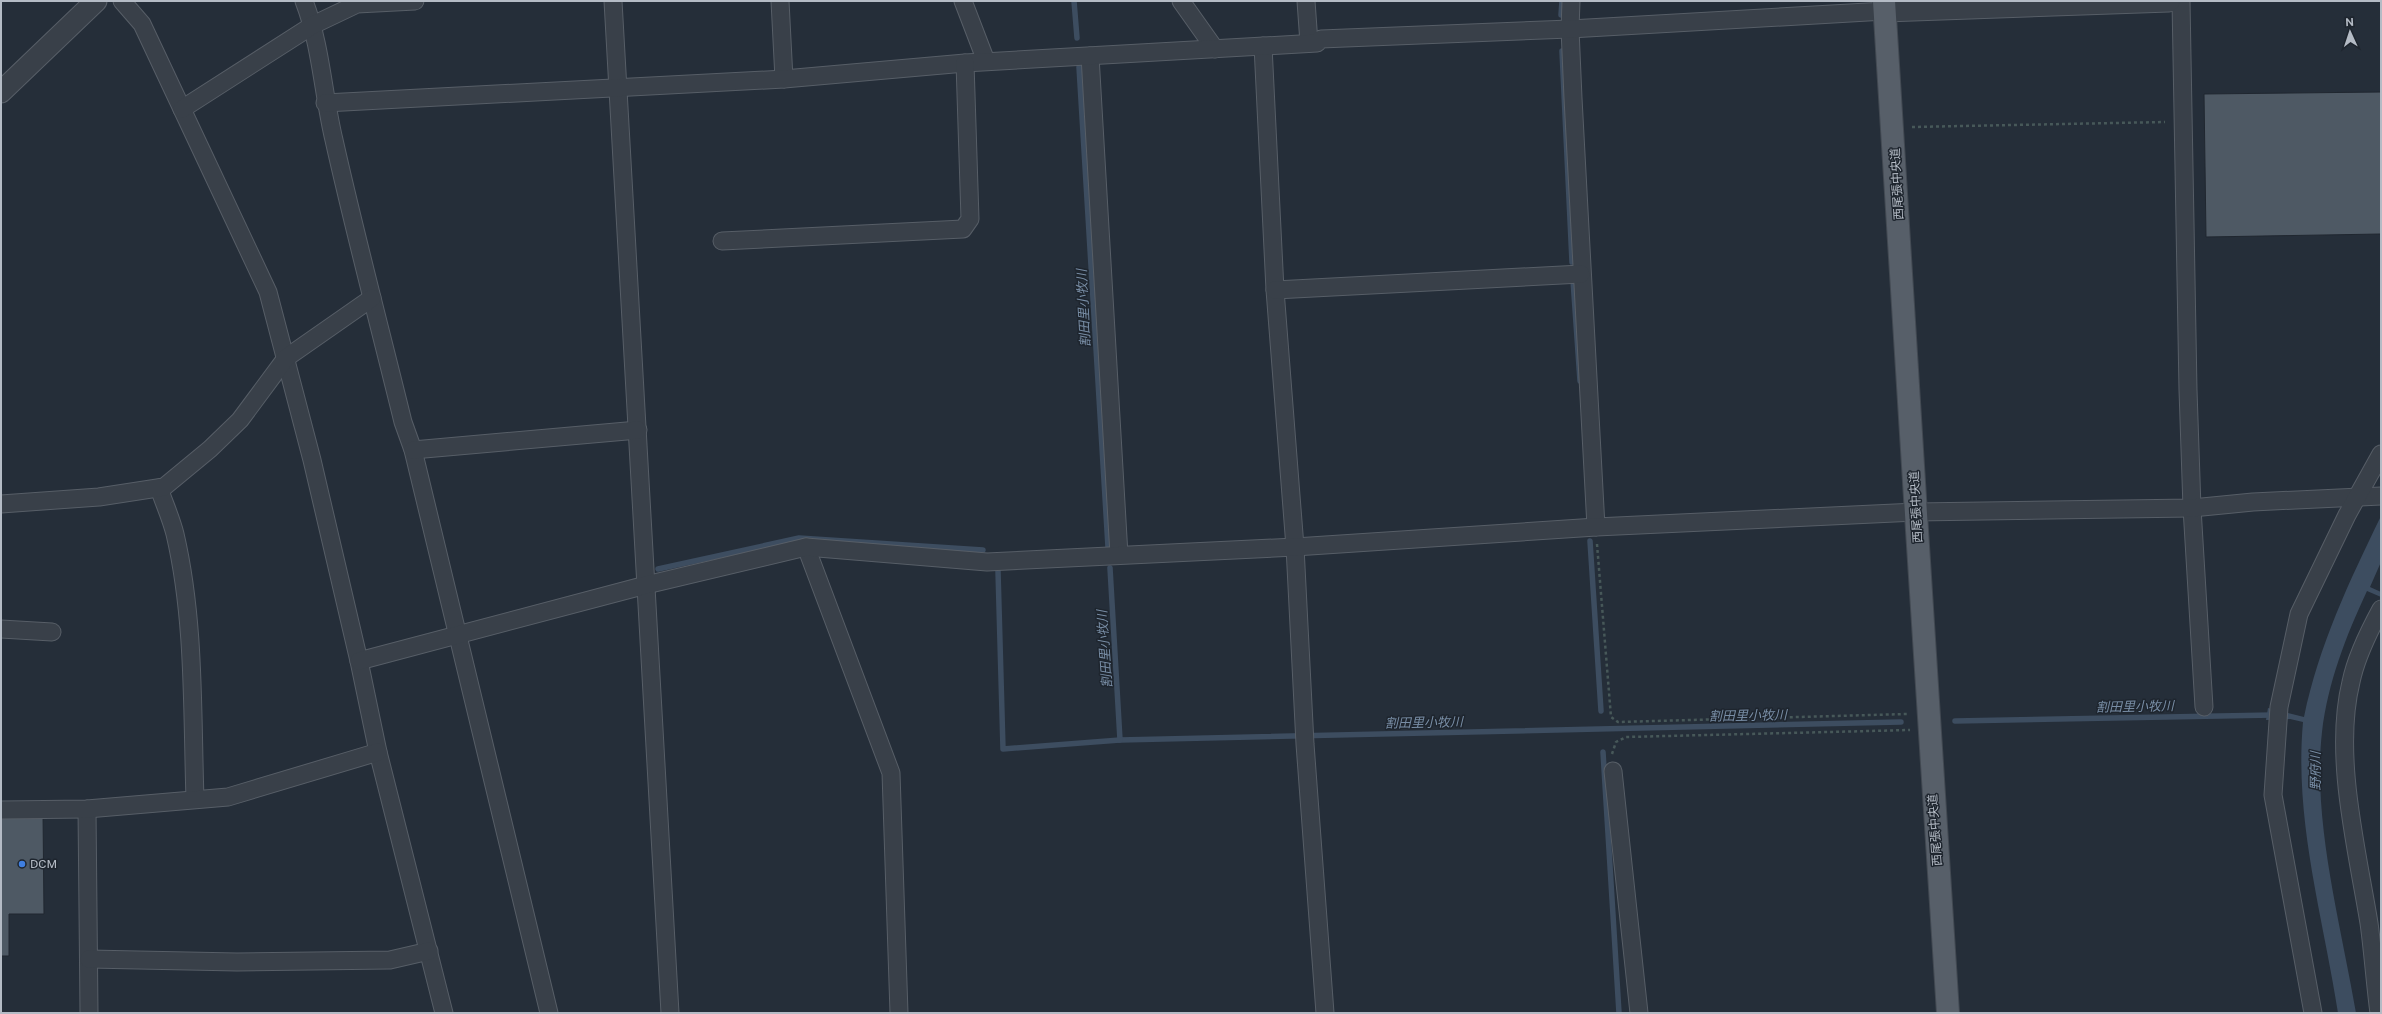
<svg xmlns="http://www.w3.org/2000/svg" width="2382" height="1014" viewBox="0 0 2382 1014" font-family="'Public Sans','Noto Sans JP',sans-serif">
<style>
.water{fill:#3d4d60}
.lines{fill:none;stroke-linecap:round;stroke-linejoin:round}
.stream{stroke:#3d4d60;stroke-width:5.5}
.building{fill:#4e5964;stroke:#202730}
.minor-casing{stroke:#575e67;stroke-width:19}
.tertiary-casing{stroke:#575e67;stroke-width:23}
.primary-casing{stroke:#424952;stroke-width:24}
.path{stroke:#475859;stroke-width:2.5;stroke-dasharray:3 3;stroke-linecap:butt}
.minor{stroke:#394049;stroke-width:17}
.tertiary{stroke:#394049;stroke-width:21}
.primary{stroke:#575f69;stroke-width:22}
.shop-dot{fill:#3f7fe0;stroke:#1e252e;stroke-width:1.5}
.labels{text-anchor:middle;stroke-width:3;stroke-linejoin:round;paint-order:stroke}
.street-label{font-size:12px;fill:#b4bbc5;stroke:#1e252e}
.poi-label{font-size:12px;fill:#b4bbc5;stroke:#1e252e;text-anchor:start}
.water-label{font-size:13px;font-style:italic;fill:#788da5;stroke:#1e252e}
</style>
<rect width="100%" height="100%" fill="#252e39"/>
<path class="water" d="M2381 516V562L2370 587 2381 592V597L2367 591C2346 636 2328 682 2322 732 2312 821 2341 924 2356 1013H2338C2323 916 2294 821 2303 722L2290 719 2266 720 2268 708 2304 717C2319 645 2349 582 2381 516Z"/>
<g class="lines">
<g class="stream">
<path d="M1074 1 1077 38"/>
<path d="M1561 15 1562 1"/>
<path d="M1562 51 1572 262"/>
<path d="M1079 67 1108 547"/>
<path d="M1573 280 1580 381"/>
<path d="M1590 541 1601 711"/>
<path d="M1110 568 1120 740 1901 722"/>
<path d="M658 569 799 538 983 550"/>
<path d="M998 571 1003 749 1120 740"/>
<path d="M1955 721 2273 715"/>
<path d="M1603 752 1619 1013"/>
</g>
</g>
<g class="building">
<path d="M2381 92V234L2206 237 2204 94Z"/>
<path d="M43 813 44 914H9V956H1V814Z"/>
</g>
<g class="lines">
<defs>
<g id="minor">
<path d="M122 1 142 24 268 292 312 460 359 661 378 752 444 1013"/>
<path d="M304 1C321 45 323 94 334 140 355 234 380 328 403 422L413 450 549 1013"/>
<path d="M613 1 670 1013"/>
<path d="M780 1 784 79"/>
<path d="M963 1 986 61"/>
<path d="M1181 1 1215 49"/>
<path d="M1306 1 1309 43"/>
<path d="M1571 1 1570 29 1573 98 1596 527"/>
<path d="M2181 1 2188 390 2192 508 2204 707"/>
<path d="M1263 46 1275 290 1295 547 1305 744 1325 1013"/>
<path d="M1090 56 1119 555"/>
<path d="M325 103 784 79 965 63 1317 43 1321 39 1570 29 1885 11"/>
<path d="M182 109 313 25 357 4 415 1"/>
<path d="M722 241 963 229 970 219 965 63"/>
<path d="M1275 290 1581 274"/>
<path d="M413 450 638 430"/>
<path d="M159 488C164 503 171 518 175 534 195 620 192 711 195 799"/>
<path d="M1 504 99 497 164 487 210 449 240 420 286 358 372 298"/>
<path d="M806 547 891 773 899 1013"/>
<path d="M1 629 52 632"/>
<path d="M359 661 646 585 806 547 987 562 1295 547 1596 527 1916 512 2192 508 2253 502 2381 496"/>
<path d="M1613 771 1639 1013"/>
<path d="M87 809 89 1013"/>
<path d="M1 810 87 809 228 797 378 752"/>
<path d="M89 959 237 962 390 960 429 951"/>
<path d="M2313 1013 2273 795 2279 707 2299 614 2347 515 2381 454"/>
<path d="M2379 1013C2375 983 2373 952 2369 923 2357 849 2333 755 2351 682 2356 657 2369 631 2381 609"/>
</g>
<g id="tertiary">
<path d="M1885 11 2169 1"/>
<path d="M1 92 96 1"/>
</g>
<path id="primary" d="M1884 1C1907 338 1924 676 1948 1013"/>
</defs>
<use href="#minor" class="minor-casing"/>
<use href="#tertiary" class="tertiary-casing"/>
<use href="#primary" class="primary-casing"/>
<g class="path">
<path d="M1912 127 2165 122"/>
<path d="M1597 544 1611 717 1618 722 1908 714"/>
<path d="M1612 754 1616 742 1626 737 1910 730"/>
</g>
<use href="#minor" class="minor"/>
<use href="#tertiary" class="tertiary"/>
<use href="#primary" class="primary"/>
</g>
<circle class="shop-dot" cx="22" cy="864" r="4"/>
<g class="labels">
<g class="street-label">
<text transform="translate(1897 184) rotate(-93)" y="4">西尾張中央道</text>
<text transform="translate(1916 507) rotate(-93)" y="4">西尾張中央道</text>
<text transform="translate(1935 830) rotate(-94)" y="4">西尾張中央道</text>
</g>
<g class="poi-label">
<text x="30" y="868">DCM</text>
</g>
<g class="water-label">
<text transform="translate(1083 308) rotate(-93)" y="5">割田里小牧川</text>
<text transform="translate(1104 649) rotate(-94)" y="5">割田里小牧川</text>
<text transform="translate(2135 706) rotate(-1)" y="5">割田里小牧川</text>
<text transform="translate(1748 715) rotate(-1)" y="5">割田里小牧川</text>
<text transform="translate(1424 722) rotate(-1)" y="5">割田里小牧川</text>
<text transform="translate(2315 771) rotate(-90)" y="5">野府川</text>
</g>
</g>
<rect width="2382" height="1014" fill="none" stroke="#b4bbc5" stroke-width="4"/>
<g transform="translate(2350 32) rotate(357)" stroke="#1e252e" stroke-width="3" paint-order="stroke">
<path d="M0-3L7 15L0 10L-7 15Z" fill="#b4bbc5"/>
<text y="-6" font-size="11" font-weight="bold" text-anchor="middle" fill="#b4bbc5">N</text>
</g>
</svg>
